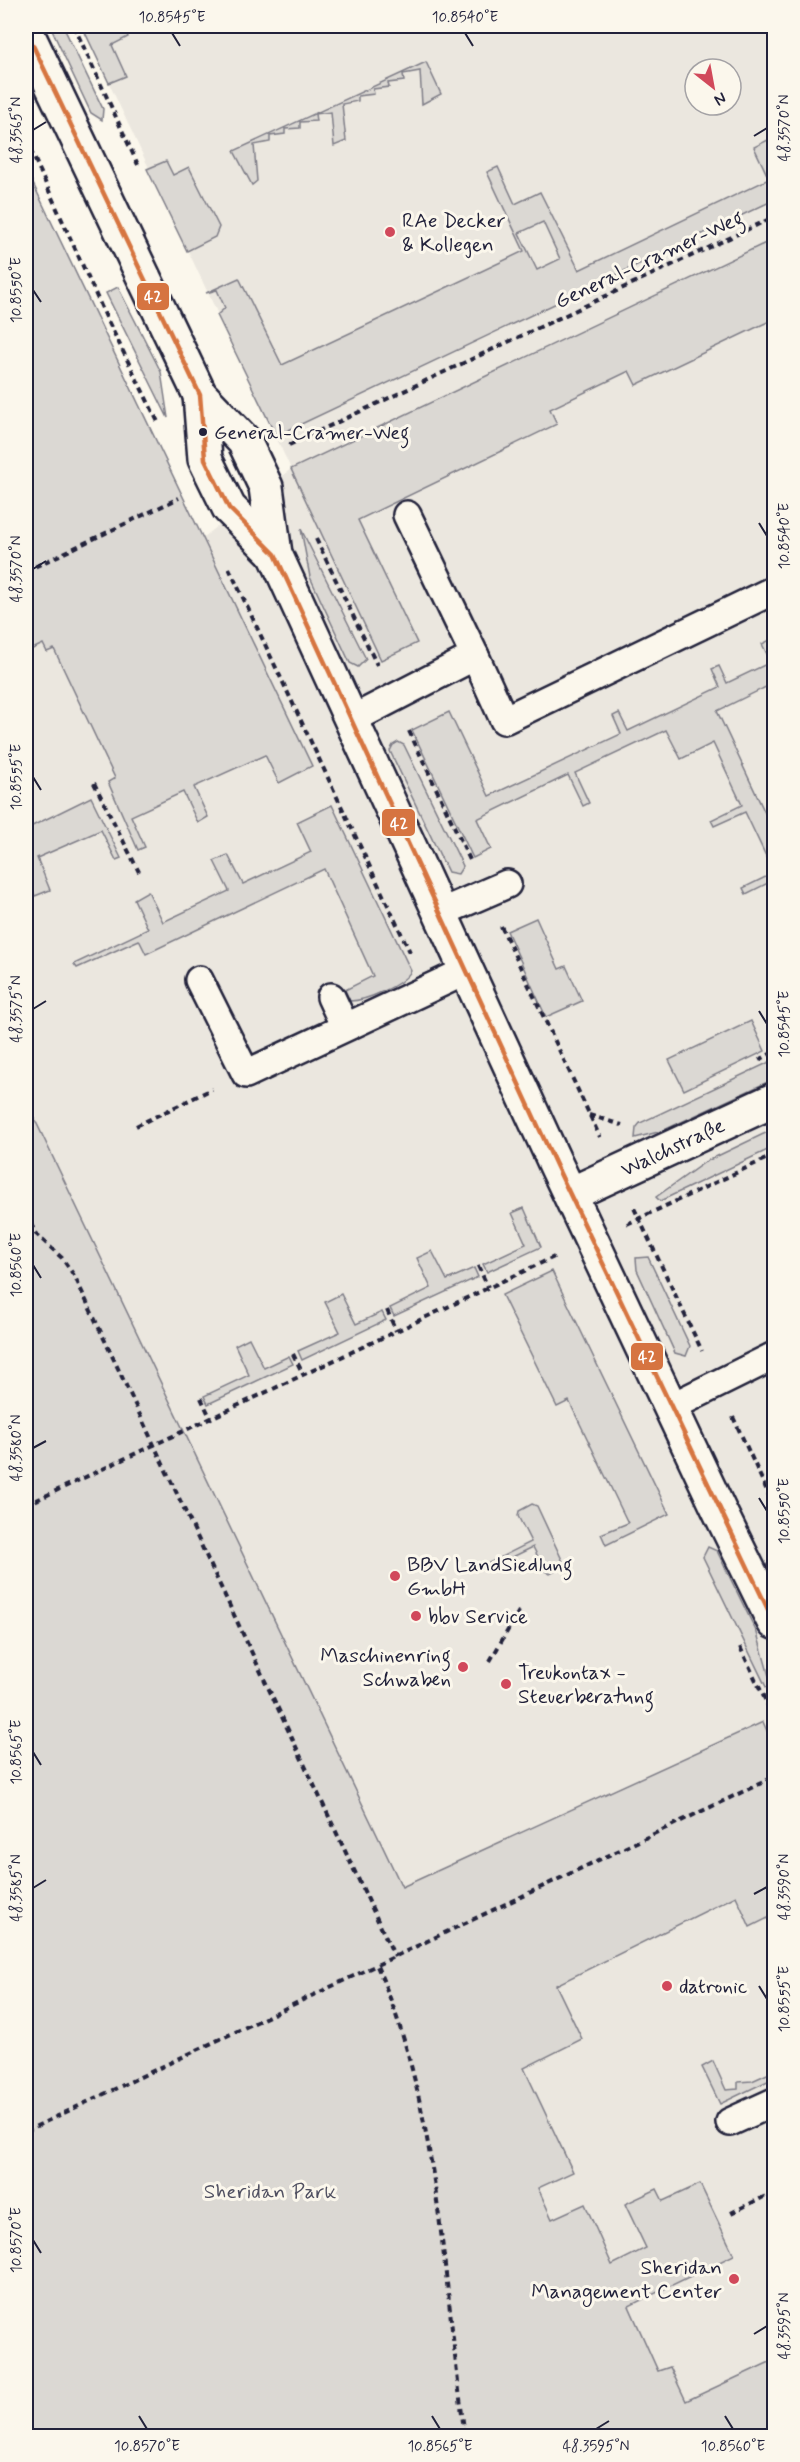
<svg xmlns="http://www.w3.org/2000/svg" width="800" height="2462" viewBox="0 0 800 2462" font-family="Mynerve,sans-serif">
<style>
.built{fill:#ebe7df;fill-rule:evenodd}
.green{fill:#dbd8d3;stroke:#7e7d87;stroke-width:1.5;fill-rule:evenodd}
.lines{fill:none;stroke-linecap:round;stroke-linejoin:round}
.service-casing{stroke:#22223b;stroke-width:32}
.minor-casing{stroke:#22223b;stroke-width:38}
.tertiary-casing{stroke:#22223b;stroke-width:38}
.path{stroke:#22223b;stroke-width:4;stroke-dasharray:6 4.5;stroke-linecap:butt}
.service{stroke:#fbf7ec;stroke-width:27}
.minor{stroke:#fbf7ec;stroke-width:33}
.tertiary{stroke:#fbf7ec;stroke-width:33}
.bus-1-casing{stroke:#fbf7ec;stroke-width:9}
.bus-1{stroke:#d67441;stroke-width:4.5}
.ticks{fill:none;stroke:#22223b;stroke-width:2}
.poi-dot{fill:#d1495b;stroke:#fbf7ec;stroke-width:2}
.bus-dot{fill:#22223b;stroke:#fbf7ec;stroke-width:2}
.labels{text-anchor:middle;stroke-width:6;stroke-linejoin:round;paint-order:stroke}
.bus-label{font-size:20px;fill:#22223b;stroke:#fbf7ec;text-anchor:start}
.poi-label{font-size:21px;fill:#22223b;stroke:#fbf7ec;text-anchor:start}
.street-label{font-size:21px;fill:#22223b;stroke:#fbf7ec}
.park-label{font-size:21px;fill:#505061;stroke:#fbf7ec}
.line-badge{stroke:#fbf7ec;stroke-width:2}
.badge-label{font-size:16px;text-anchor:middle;font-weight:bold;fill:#fff}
.neatline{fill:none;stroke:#22223b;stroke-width:2}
.ticks-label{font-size:15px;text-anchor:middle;fill:#22223b}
</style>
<rect width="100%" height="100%" fill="#fbf7ec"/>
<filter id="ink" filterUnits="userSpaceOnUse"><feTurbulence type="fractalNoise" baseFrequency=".0167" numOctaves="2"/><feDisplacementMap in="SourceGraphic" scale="12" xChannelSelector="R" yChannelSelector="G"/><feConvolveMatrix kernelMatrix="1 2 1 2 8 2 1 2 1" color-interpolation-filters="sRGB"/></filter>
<g filter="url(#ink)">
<g class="built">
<path d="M82 26H774V1746L763 1722 402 1887 26 1101V623L204 537 291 469ZM695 69H731V105H695Z"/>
<path d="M774 1849V2436H655L448 1998Z"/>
</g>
<g class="green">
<path d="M50 26H63L103 109 102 120 91 113Z"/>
<path d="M82 26H123L128 37 112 45 126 76 109 83Z"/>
<path d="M426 62 441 94 422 104 420 71 403 74 404 81 388 83 389 87 373 89 374 94 358 96V101L342 104 346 141 334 146 331 112 315 114 316 121 300 122V128L285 129V134L270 136V142L254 145 257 181 252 185 234 151Z"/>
<path d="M774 137V200L276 436 217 315 225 308 217 290 206 293 239 278 282 365 524 251 487 172 498 167 515 204 540 192 579 270 769 179 754 147ZM543 222 560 259 537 270 519 233Z"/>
<path d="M166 161 173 175 189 167 219 227 215 237 187 251 147 169Z"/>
<path d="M26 169 312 766 279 783 265 755 194 787 208 817 198 823 183 792 131 816 145 847 138 850 108 782 115 778 54 649 47 652 43 644 26 652Z"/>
<path d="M774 239V319L636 385 629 371 550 409 557 424 358 520 417 643 381 660 291 469Z"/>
<path d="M118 287 161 372 168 418 106 293Z"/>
<path d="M301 529 366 659 358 667 350 663 310 577Z"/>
<path d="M770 640 774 650V683L717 711 774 832V880L746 894 743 888 774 873 745 812 714 826 711 820 742 805 713 743 681 759 666 730 575 773 589 803 583 806 568 775 477 819 491 849 473 858 412 730 449 712 489 796 621 734 613 716 619 713 628 731 720 687 712 669 719 666 727 683 771 662 762 644Z"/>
<path d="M398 742 404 745 463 866 458 874 448 872 390 751 393 745Z"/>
<path d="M91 797 121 858 116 860 101 830 37 858 50 890 35 896 26 876V829Z"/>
<path d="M332 805 411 971C403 985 366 1001 350 1001L345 990 373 976 324 869 146 954 139 940 77 968 74 964 148 929 134 899 148 891 163 922 229 891 214 861 228 855 243 884 311 852 297 822Z"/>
<path d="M536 918 559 969 566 966 582 1001 546 1017 507 931Z"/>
<path d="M751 1021 765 1051 684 1090 669 1060Z"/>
<path d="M774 1060V1079L662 1131 635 1138 636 1128 640 1123Z"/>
<path d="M26 1101 402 1887 763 1722 774 1746V1915L750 1927 736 1896 556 1985 582 2039 524 2068 573 2172 538 2188 552 2219 585 2204 612 2265 646 2248 625 2204 657 2189 663 2201 700 2184 734 2255 629 2306 658 2371 670 2367 686 2401 774 2360V2436H26Z"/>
<path d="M774 1129V1147L660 1201 656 1197 705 1162Z"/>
<path d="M524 1208 541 1247 487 1272 483 1264 526 1244 512 1213Z"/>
<path d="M432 1251 447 1280 474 1268 478 1277 394 1316 390 1308 431 1288 417 1258Z"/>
<path d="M648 1257 690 1346 686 1356 675 1353 637 1270 636 1258Z"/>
<path d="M552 1271 669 1514 606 1545 601 1534 628 1523 569 1401 557 1407 502 1295Z"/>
<path d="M341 1294 356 1324 382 1312 386 1320 302 1360 298 1351 340 1332 325 1302Z"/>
<path d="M249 1338 264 1368 289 1356 293 1364 208 1404 204 1396 249 1375 235 1345Z"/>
<path d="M532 1504 537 1506 564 1564 563 1567 550 1574 545 1571 533 1547 488 1569 485 1565 531 1542 518 1516 519 1511Z"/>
<path d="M708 1547 717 1551 757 1633 774 1694 769 1693 703 1557Z"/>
<path d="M713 2061 726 2090 738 2089V2082L752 2081 774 2071V2078L720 2104 702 2067Z"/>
</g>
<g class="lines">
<defs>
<g id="service">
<path d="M475 656 504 720 774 590"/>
<path d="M351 720 475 656 407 515"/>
<path d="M440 913 507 884"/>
<path d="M199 980 246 1074 466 971"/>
<path d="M331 997 345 1027"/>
<path d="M671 1407 774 1356"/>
<path d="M730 2122 774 2102"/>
</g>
<g id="minor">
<path id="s1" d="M571 1194 774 1100"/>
</g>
<g id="tertiary">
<path d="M26 31 200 395 244 441 266 487 275 554 556 1165 720 1512 774 1622"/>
<path d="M200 395 205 459 229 508 275 554"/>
</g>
</defs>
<use href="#service" class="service-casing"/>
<use href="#minor" class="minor-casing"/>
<use href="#tertiary" class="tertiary-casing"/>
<g class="path">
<path d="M74 26 139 167"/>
<path d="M26 140 105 315 159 424"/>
<path d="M289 445 774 217"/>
<path d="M316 539 377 665"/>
<path d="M229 568 410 952"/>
<path d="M26 571 179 498"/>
<path d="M409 731 470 860"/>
<path d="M94 783 139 872"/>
<path d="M501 926 600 1137"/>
<path d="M759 1060 774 1052"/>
<path d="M589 1115 622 1125"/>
<path d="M136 1126 212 1089"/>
<path d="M26 1171 30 1195V1221L35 1233 62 1258 75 1277 395 1957"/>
<path d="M634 1208 702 1351"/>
<path d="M627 1224 774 1155"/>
<path d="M478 1266 488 1287"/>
<path d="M387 1310 396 1331"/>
<path d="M293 1354 303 1374"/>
<path d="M201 1398 210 1417"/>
<path d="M733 1417 774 1506"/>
<path d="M26 1505 554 1257"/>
<path d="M740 1647 774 1718"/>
<path d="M490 1661 519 1611"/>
<path d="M377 1966C440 2109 443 2283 465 2436"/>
<path d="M26 2131 774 1777"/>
<path d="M731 2213 774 2192"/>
</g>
<use href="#service" class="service"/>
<use href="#minor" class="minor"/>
<use href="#tertiary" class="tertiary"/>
<defs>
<path id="bus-1" d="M26 31 200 395 205 459 229 508 275 554 556 1165 774 1622"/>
</defs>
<use href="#bus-1" class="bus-1-casing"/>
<use href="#bus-1" class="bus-1"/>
</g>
</g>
<path class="ticks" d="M172 33 180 46M465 33 473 46M33 130 46 122M754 136 767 128M33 290 41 302M759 523 767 536M33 569 46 561M33 777 41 790M33 1009 46 1001M759 1011 767 1024M33 1265 41 1278M33 1448 46 1441M759 1498 767 1511M33 1752 41 1765M33 1888 46 1880M754 1894 767 1887M759 1986 767 1999M33 2240 41 2253M754 2334 767 2326M139 2416 147 2429M432 2416 440 2429M725 2416 733 2429M596 2429 609 2421"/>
<g class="poi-dot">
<circle cx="390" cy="232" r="6"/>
<circle cx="395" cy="1576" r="6"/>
<circle cx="416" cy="1616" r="6"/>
<circle cx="463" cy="1667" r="6"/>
<circle cx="506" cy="1684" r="6"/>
<circle cx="667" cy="1986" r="6"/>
<circle cx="734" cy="2279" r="6"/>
</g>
<circle class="bus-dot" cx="203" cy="432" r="5"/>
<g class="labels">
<g class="bus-label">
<text x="214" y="439">General-Cramer-Weg</text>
</g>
<g class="poi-label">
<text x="402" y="227">RAe Decker<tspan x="402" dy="24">&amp; Kollegen</tspan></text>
<text x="407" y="1571">BBV LandSiedlung<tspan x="407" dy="24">GmbH</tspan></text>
<text x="428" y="1623">bbv Service</text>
<text x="451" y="1662" text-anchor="end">Maschinenring<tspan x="451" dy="24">Schwaben</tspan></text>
<text x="518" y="1679">Treukontax -<tspan x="518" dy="24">Steuerberatung</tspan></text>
<text x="679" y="1993">datronic</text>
<text x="722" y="2274" text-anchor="end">Sheridan<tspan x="722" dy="24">Management Center</tspan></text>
</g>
<g class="street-label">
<text transform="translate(649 259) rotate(-25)" y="7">General-Cramer-Weg</text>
<text dy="7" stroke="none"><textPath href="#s1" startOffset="112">Walchstraße</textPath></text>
</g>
<g class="park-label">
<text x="270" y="2198">Sheridan Park</text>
</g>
</g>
<g class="line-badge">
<rect x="136" y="282" width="34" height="29" rx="6" fill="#d67441"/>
<rect x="381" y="808" width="35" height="29" rx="6" fill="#d67441"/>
<rect x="630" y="1342" width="34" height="29" rx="6" fill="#d67441"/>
</g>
<g class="badge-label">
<text x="153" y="302">42</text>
<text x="399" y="829">42</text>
<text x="647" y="1362">42</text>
</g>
<rect width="800" height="2462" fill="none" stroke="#fbf7ec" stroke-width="66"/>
<g transform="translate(713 87) rotate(149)"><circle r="28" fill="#fbf7ec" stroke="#a4a2a5" stroke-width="1.5"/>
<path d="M0-4.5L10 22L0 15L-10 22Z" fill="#d1495b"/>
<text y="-9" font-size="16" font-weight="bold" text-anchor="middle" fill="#22223b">N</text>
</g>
<rect x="33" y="33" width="734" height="2396" class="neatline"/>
<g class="ticks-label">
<text x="172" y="22">10.8545°E</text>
<text x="465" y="22">10.8540°E</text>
<text transform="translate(784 128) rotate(-90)" y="5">48.3570°N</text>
<text transform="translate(16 130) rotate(-90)" y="5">48.3565°N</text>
<text transform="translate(16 290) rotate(-90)" y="5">10.8550°E</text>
<text transform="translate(784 536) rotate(-90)" y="5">10.8540°E</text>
<text transform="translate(16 569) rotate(-90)" y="5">48.3570°N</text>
<text transform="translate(16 777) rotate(-90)" y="5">10.8555°E</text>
<text transform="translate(16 1009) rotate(-90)" y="5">48.3575°N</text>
<text transform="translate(784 1024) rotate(-90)" y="5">10.8545°E</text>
<text transform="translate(16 1265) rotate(-90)" y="5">10.8560°E</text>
<text transform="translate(16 1448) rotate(-90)" y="5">48.3580°N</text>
<text transform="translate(784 1511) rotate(-90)" y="5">10.8550°E</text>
<text transform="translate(16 1752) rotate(-90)" y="5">10.8565°E</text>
<text transform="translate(784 1887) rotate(-90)" y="5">48.3590°N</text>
<text transform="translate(16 1888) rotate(-90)" y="5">48.3585°N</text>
<text transform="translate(784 1999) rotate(-90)" y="5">10.8555°E</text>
<text transform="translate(16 2240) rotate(-90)" y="5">10.8570°E</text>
<text transform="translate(784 2326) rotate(-90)" y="5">48.3595°N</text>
<text x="147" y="2451">10.8570°E</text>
<text x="440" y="2451">10.8565°E</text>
<text x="596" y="2451">48.3595°N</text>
<text x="733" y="2451">10.8560°E</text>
</g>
</svg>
